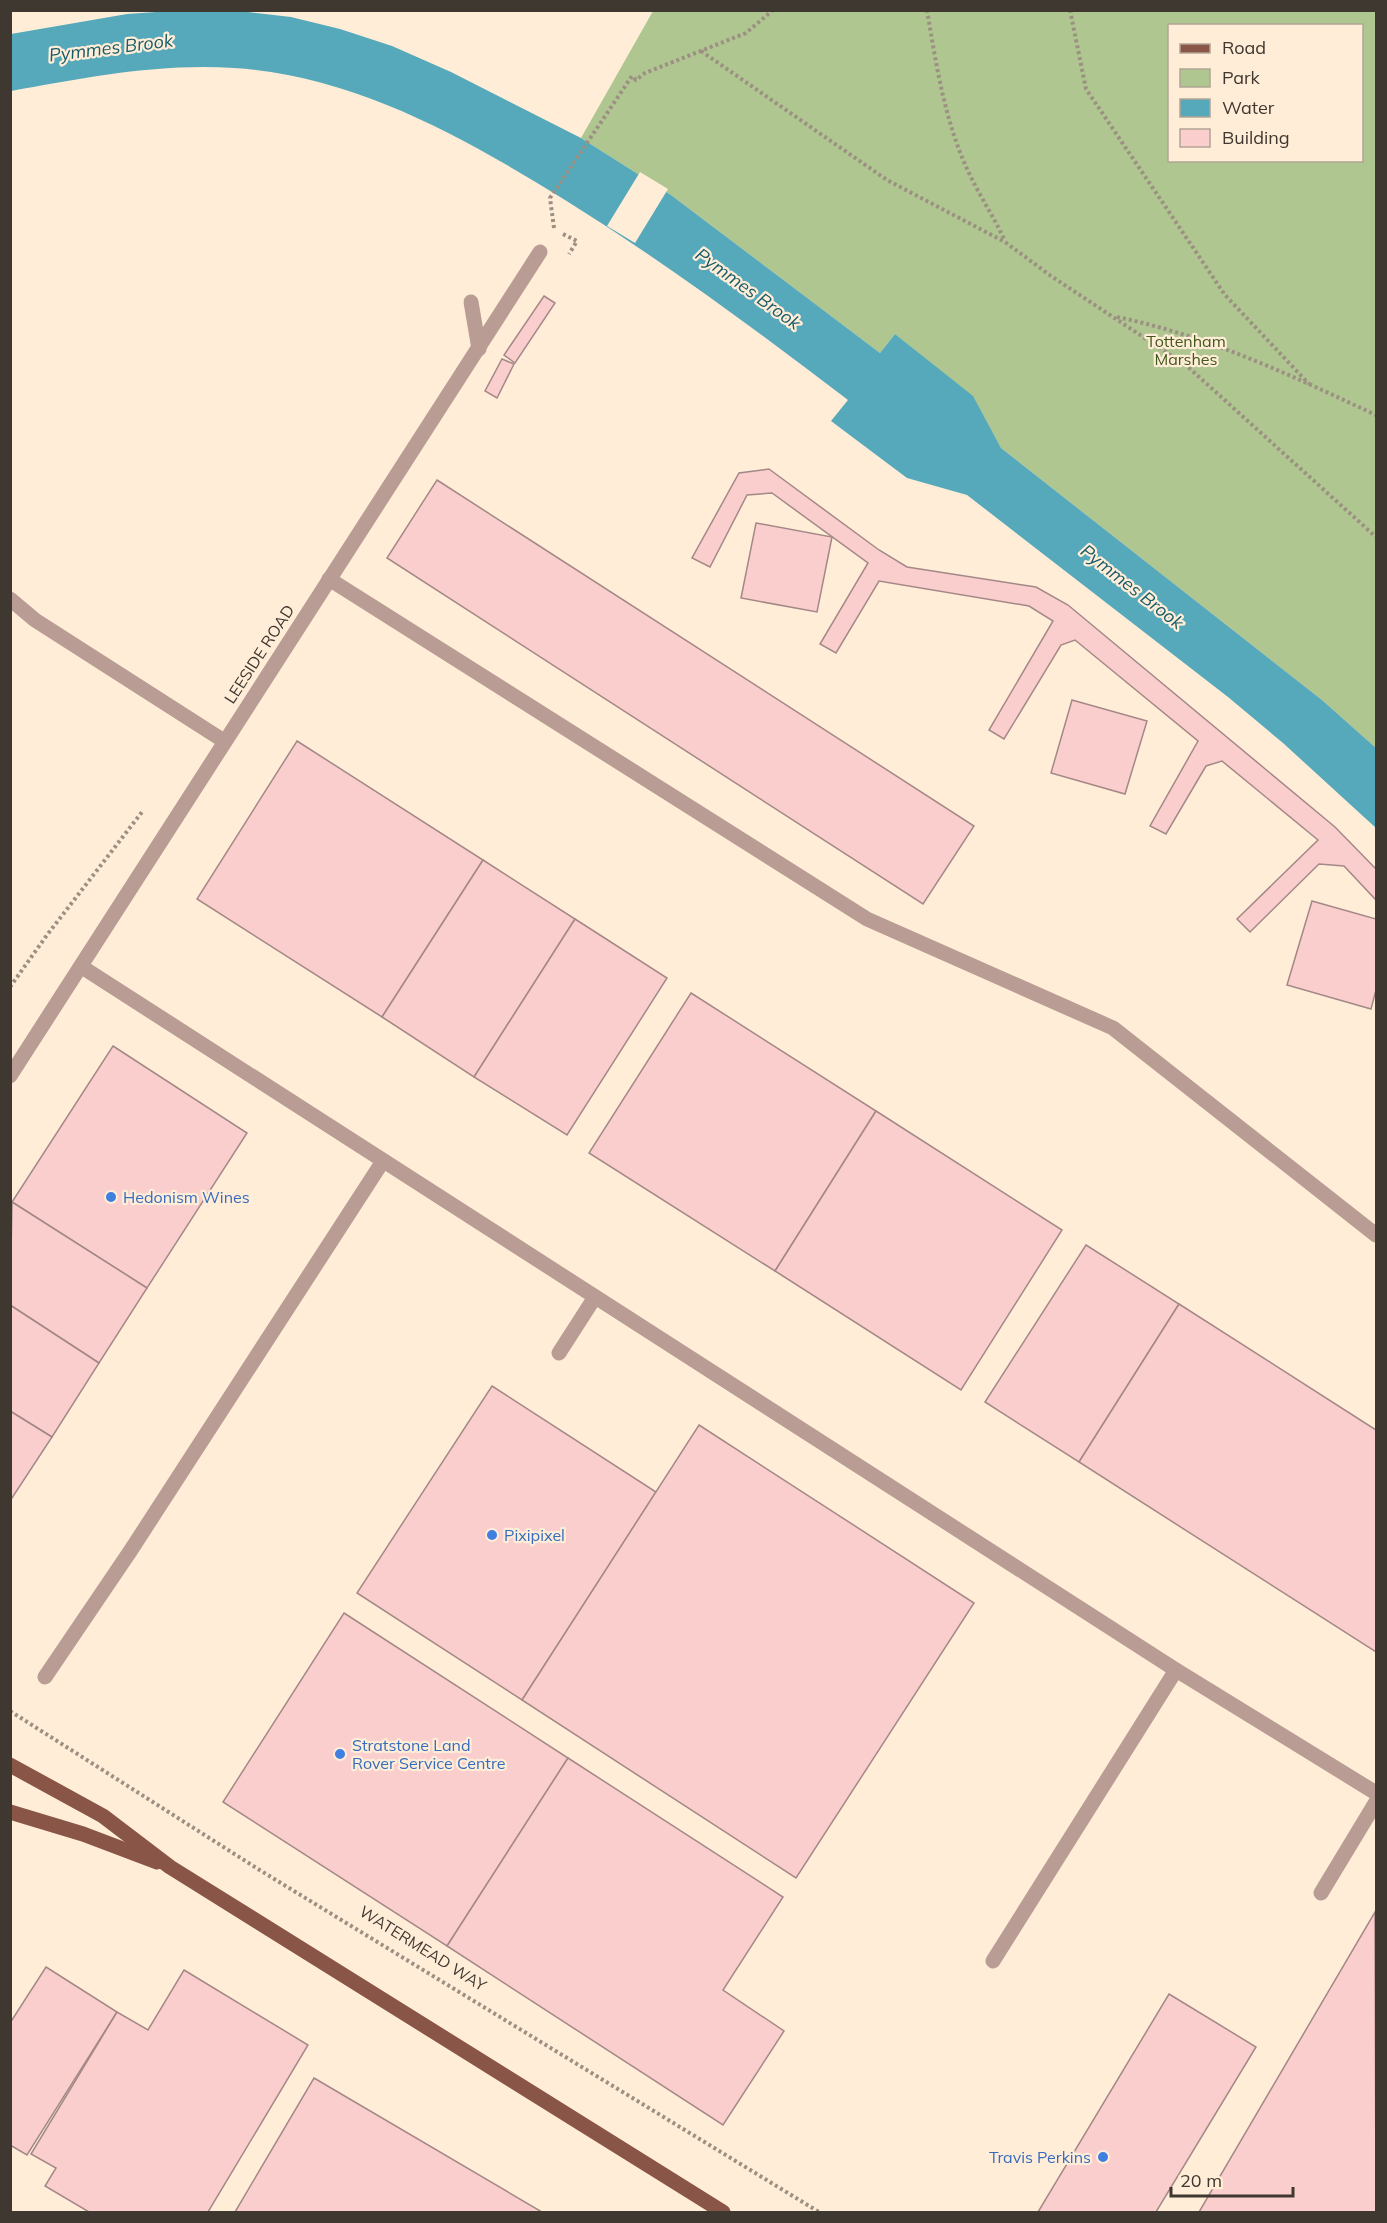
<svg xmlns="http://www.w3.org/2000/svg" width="1387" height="2223" viewBox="0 0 1387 2223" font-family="Mulish,sans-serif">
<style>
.green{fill:#afc690;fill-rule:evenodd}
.water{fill:#56a9ba}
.pier{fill:#ffedd8}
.building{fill:#facecc;stroke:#a48887;stroke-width:1.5}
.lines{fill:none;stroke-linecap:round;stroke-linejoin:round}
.path{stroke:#9c9082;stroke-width:4;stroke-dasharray:3 3;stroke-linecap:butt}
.minor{stroke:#b99c93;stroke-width:15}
.major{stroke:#885546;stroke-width:15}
.shop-dot{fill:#3f7fe0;stroke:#ffedd8;stroke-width:2}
.labels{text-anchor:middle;stroke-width:4.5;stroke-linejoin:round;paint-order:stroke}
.park-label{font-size:16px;fill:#42581b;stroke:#ffedd8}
.street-label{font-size:16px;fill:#3f3830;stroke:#ffedd8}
.shop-label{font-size:16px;fill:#366cbe;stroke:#ffedd8;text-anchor:start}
.water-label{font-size:18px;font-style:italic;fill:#165b68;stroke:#ffedd8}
</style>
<rect width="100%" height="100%" fill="#ffedd8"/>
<path class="green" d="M653 11H1376V748L1322 700 1001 448 972 396 895 334 880 353 671 195 581 138ZM1170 26H1362V160H1170Z"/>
<path class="water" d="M185 10 240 11 291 17 340 29 392 46 451 72 581 138 671 195 880 353 895 334 973 396 1001 448 1322 700 1376 748V828L1283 743 1228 697 967 495 907 478 831 421 848 400C756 330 663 261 565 200 465 138 354 75 234 68 158 63 84 78 11 91V34L127 14Z"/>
<path class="pier" d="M640 172 668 189 635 243 607 226Z"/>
<g class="building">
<path d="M544 296 555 303 515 363 504 355Z"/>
<path d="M502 359 514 364 497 398 485 391Z"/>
<path d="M769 469 879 550 907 567 1036 587 1068 605 1335 827 1376 869V900L1344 866 1319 864 1250 932 1237 919 1318 840 1222 761 1206 766 1166 834 1150 826 1198 741 1075 640 1061 645 1004 739 989 730 1053 621 1029 606 879 581 836 653 820 644 868 563 772 493 747 495 710 567 692 558 739 473Z"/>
<path d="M437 480 974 826 923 904 387 558Z"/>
<path d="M756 523 832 537 817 612 741 598Z"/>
<path d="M1072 700 1147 721 1125 794 1051 773Z"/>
<path d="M297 741 483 860 382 1017 197 899Z"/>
<path d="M483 860 575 919 474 1077 382 1017Z"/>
<path d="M1312 901 1376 919V990L1371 1009 1287 985Z"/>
<path d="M575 919 667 978 567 1135 474 1077Z"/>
<path d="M691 993 876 1111 775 1271 589 1153Z"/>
<path d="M113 1046 247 1133 147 1288 12 1202Z"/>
<path d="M876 1111 1062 1230 961 1390 775 1271Z"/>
<path d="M12 1202 147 1288 99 1363 10 1305Z"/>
<path d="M1086 1245 1179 1304 1079 1462 985 1402Z"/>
<path d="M1179 1304 1376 1430V1652L1079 1462Z"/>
<path d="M10 1305 99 1363 52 1437 10 1411Z"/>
<path d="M492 1386 656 1492 522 1700 357 1593Z"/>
<path d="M10 1411 52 1437 10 1501Z"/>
<path d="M699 1425 974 1603 796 1878 522 1700Z"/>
<path d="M344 1613 568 1758 447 1946 223 1802Z"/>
<path d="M568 1758 783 1897 723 1990 784 2031 723 2125 447 1946Z"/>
<path d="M1375 1912 1376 2212H1199Z"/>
<path d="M46 1967 117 2012 27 2155 10 2145V2023Z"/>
<path d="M184 1970 308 2045 208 2212H89L45 2186 56 2168 31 2154 117 2012 148 2030Z"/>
<path d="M1169 1994 1256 2047 1156 2212H1038Z"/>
<path d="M314 2078 542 2212H235Z"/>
</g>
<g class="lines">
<g class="path">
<path d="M927 10C936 64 945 122 968 171 979 195 994 217 1005 241"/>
<path d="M1070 10 1086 89 1225 295 1309 384"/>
<path d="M701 51 887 180 1005 242 1051 276 1187 366 1376 537"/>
<path d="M554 228 550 198 632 76 636 80 645 73 746 33 773 10"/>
<path d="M563 234 577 241 569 254"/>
<path d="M1117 317C1209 336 1292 376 1376 415"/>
<path d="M10 987 47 935 142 812"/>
<path d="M10 1711 258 1869 819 2212"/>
</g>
<g class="minor">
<path d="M471 302 479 349"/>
<path d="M329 579 867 919 1113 1028 1376 1235"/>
<path d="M10 599 35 620 224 741"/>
<path d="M82 967 1176 1670 1376 1793"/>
<path d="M10 1076 540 252"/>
<path d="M559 1353 595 1297"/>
<path d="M45 1677 131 1550 383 1161"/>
<path d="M1321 1893 1376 1802"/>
<path d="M993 1961 1176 1670"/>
</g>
<g class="major">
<path d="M10 1765 103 1816 170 1867 723 2212"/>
<path d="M10 1812 83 1834 157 1862"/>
</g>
</g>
<g class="shop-dot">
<circle cx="111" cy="1197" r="6"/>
<circle cx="492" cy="1535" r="6"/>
<circle cx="340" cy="1754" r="6"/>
<circle cx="1103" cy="2157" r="6"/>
</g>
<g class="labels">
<g class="park-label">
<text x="1186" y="347">Tottenham<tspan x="1186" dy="18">Marshes</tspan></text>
</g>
<g class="street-label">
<text transform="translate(259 654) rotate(-57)" y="6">LEESIDE ROAD</text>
<text transform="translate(423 1948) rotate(32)" y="6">WATERMEAD WAY</text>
</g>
<g class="shop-label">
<text x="123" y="1203">Hedonism Wines</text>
<text x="504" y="1541">Pixipixel</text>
<text x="352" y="1751">Stratstone Land<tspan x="352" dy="18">Rover Service Centre</tspan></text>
<text x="1091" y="2163" text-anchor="end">Travis Perkins</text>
</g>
<g class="water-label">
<text transform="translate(111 48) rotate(-7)" y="6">Pymmes Brook</text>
<text transform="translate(748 289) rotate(36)" y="6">Pymmes Brook</text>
<text transform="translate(1132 587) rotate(38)" y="6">Pymmes Brook</text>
</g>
</g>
<rect width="1387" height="2223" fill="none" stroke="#3f3830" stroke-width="24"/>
<rect x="1168" y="24" width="195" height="138" fill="#ffedd8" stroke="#b2a595" stroke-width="1.5"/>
<rect x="1180" y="44" width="30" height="9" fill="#885546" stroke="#b2a595" stroke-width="1.5"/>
<text x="1222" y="54" font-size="18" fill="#3f3830">Road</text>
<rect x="1180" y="69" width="30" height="18" fill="#afc690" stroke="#b2a595" stroke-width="1.5"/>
<text x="1222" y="84" font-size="18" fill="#3f3830">Park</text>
<rect x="1180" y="99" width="30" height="18" fill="#56a9ba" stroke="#b2a595" stroke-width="1.5"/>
<text x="1222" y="114" font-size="18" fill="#3f3830">Water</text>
<rect x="1180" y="129" width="30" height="18" fill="#facecc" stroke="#b2a595" stroke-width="1.5"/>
<text x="1222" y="144" font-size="18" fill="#3f3830">Building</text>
<path d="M1171 2187v9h122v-9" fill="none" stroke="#3f3830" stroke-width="3"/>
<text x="1180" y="2187" font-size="18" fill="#3f3830" stroke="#ffedd8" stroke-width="4.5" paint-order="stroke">20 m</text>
</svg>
